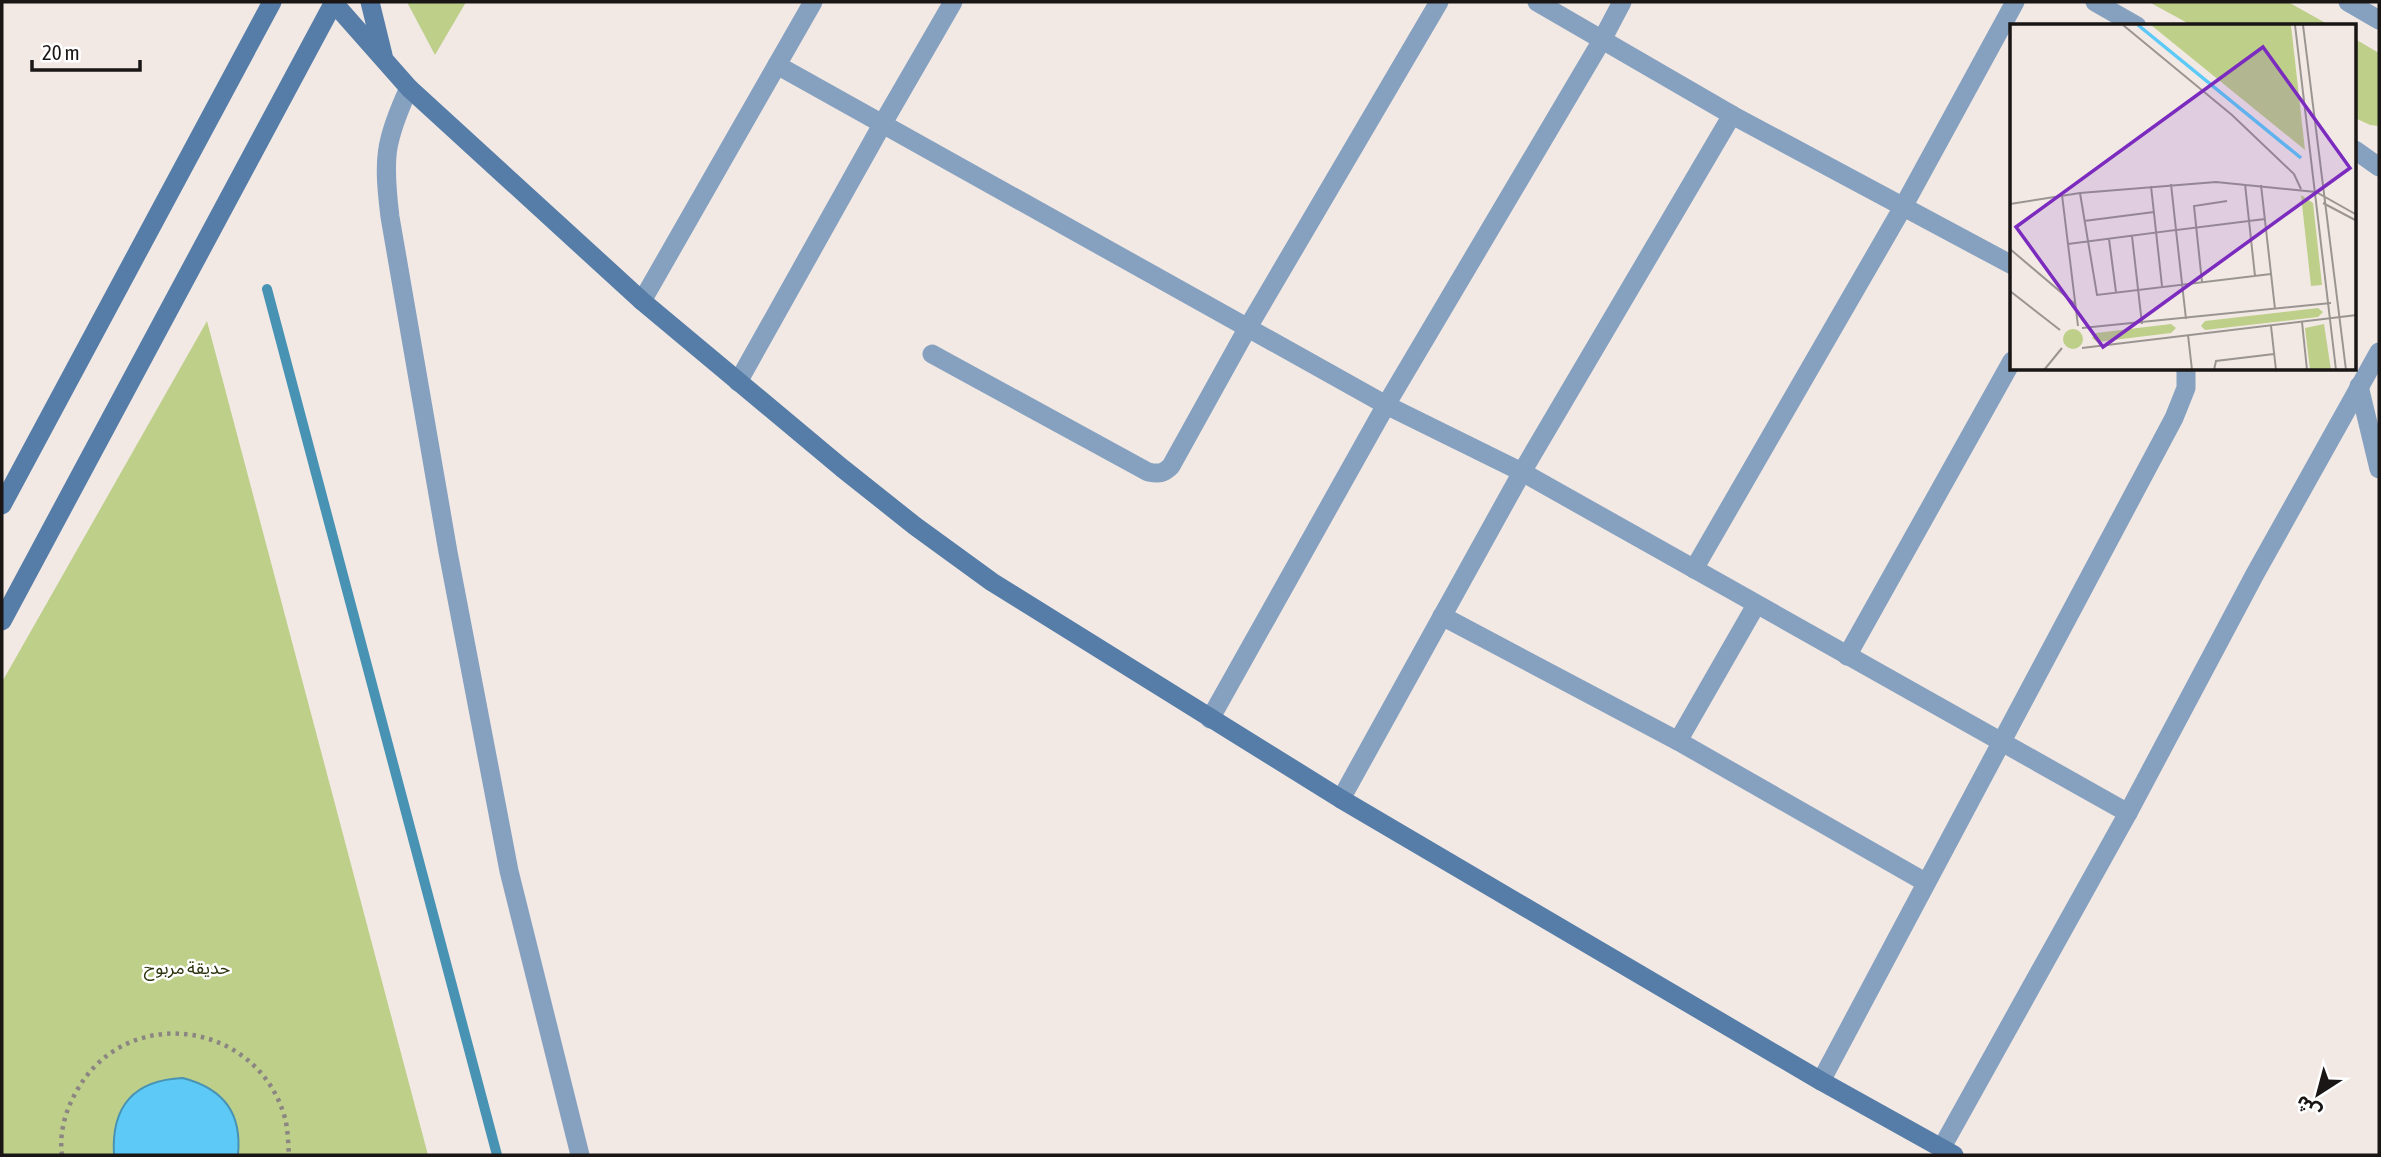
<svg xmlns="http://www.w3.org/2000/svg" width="2381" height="1157" viewBox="0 0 2381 1157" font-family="'Asap Condensed','Noto Sans Arabic',sans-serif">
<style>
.green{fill:#becf8a}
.water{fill:#5cc9f7;stroke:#4893b3;stroke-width:2}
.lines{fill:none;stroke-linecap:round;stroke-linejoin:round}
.stream{stroke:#4893b3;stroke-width:10}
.path{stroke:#8c8683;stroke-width:4.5;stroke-dasharray:3.5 5;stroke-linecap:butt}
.minor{stroke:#86a1bf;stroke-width:19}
.tertiary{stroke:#86a1bf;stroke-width:19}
.secondary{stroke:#557da8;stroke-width:19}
.labels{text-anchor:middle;stroke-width:5;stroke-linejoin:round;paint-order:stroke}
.park-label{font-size:18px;fill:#2d350e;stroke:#fff}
.inset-river{fill:none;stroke:#5cc9f7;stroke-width:3.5}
.inset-road{fill:none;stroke:#9b9592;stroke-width:2}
.view{fill:#7b2cbf;fill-opacity:0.15;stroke:#7b2cbf;stroke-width:3.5}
.inset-edge{fill:none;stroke:#191615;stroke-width:3.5}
</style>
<rect width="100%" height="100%" fill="#f2e9e5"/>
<g class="green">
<path d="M407 2H466L435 55 408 4Z"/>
<path d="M2149 2H2288L2331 26H2193Z"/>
<path d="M2355 39 2379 53V126L2370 125 2355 118Z"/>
<path d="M207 321 428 1155H2V682Z"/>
</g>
<path class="water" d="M183 1078C224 1089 242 1113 238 1155H114C111 1106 134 1080 183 1078Z"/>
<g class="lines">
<path class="stream" d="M267 289 497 1155"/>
<path class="path" d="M62 1155C59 1134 65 1112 75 1094 123 1002 257 1019 285 1118 288 1129 288 1143 289 1155"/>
<g class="minor">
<path d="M1537 2 1732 115 2012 265"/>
<path d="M777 65 1386 405 1602 40 1622 2"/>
<path d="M409 88C384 142 383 159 390 217L448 552 509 871 580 1155"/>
<path d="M642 301 813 2"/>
<path d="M932 354 1148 472C1159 474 1163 474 1171 466L1247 329 1439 2"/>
<path d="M738 382 883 123 953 2"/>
<path d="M2359 386 2379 469"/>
<path d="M1694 569 1903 207 2015 2"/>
<path d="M1442 616 1678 741 1925 882"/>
<path d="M1847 656 2012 361"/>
<path d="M1210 719 1386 405 1522 472 2128 813"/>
<path d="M1678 741 1756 605"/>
<path d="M1341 799 1522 472 1732 115"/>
<path d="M1821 1081 2174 418 2186 388V369"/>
<path d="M1941 1149 2128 813 2255 574 2379 352"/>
</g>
<g class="tertiary">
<path d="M2095 2 2137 26"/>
<path d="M2348 2 2379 20"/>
<path d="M2355 150 2379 167"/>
</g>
<g class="secondary">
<path d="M333 2 409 88 642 301 842 468 915 526 992 582 1341 799 1821 1081 1954 1155"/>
<path d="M370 2 383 55"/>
<path d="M2 505 272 2"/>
<path d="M2 621 334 2"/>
</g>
</g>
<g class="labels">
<g class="park-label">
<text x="187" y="974">حديقة مربوح</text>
</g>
</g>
<g transform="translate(2010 24)">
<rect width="346" height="346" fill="#f2e9e5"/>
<path d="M141 1H281L295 126ZM291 171 303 179 312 261 301 262ZM308 284 313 288 308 293 195 306 191 302 195 297ZM161 300 166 304 161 309 87 318 82 314 86 309ZM314 300 321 346H300L295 304ZM53 315a10 10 0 1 1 20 0a10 10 0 1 1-20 0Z" fill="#becf8a"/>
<path class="inset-river" d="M128 1 291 134"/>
<path class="inset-road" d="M113 1 222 91 284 150 291 165M285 1 326 346M293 1 336 346M235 160 245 252M251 161 265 285M141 162 152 262M70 169 87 271 261 250M52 171 68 302M313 179 347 197M0 180 70 169 206 158 306 168 347 191M74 197 144 188M122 212 132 300M99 215 106 268M58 220 166 206 161 160M0 225 66 281M192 258 184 182 217 177M0 267 50 306M176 295 166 206 255 195M292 298 297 346M261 302 266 346M72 304 321 279M178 311 182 346M72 324 347 291M34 346 52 324M121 346H161M204 346 206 337 264 330"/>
<path class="view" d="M253 23 340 144 93 323 6 203Z"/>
<rect width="346" height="346" class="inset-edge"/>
</g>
<rect width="2381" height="1157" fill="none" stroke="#191615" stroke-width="7"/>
<g transform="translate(2318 1094) rotate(216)" stroke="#ffffff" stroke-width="5" paint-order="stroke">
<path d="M0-5L12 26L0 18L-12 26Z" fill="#191615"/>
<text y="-10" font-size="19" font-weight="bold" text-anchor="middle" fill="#191615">ش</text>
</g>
<path d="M32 60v10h108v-10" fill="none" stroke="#191615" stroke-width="3.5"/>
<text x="42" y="60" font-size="21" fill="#191615" stroke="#ffffff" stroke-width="5" paint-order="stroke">20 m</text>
</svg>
